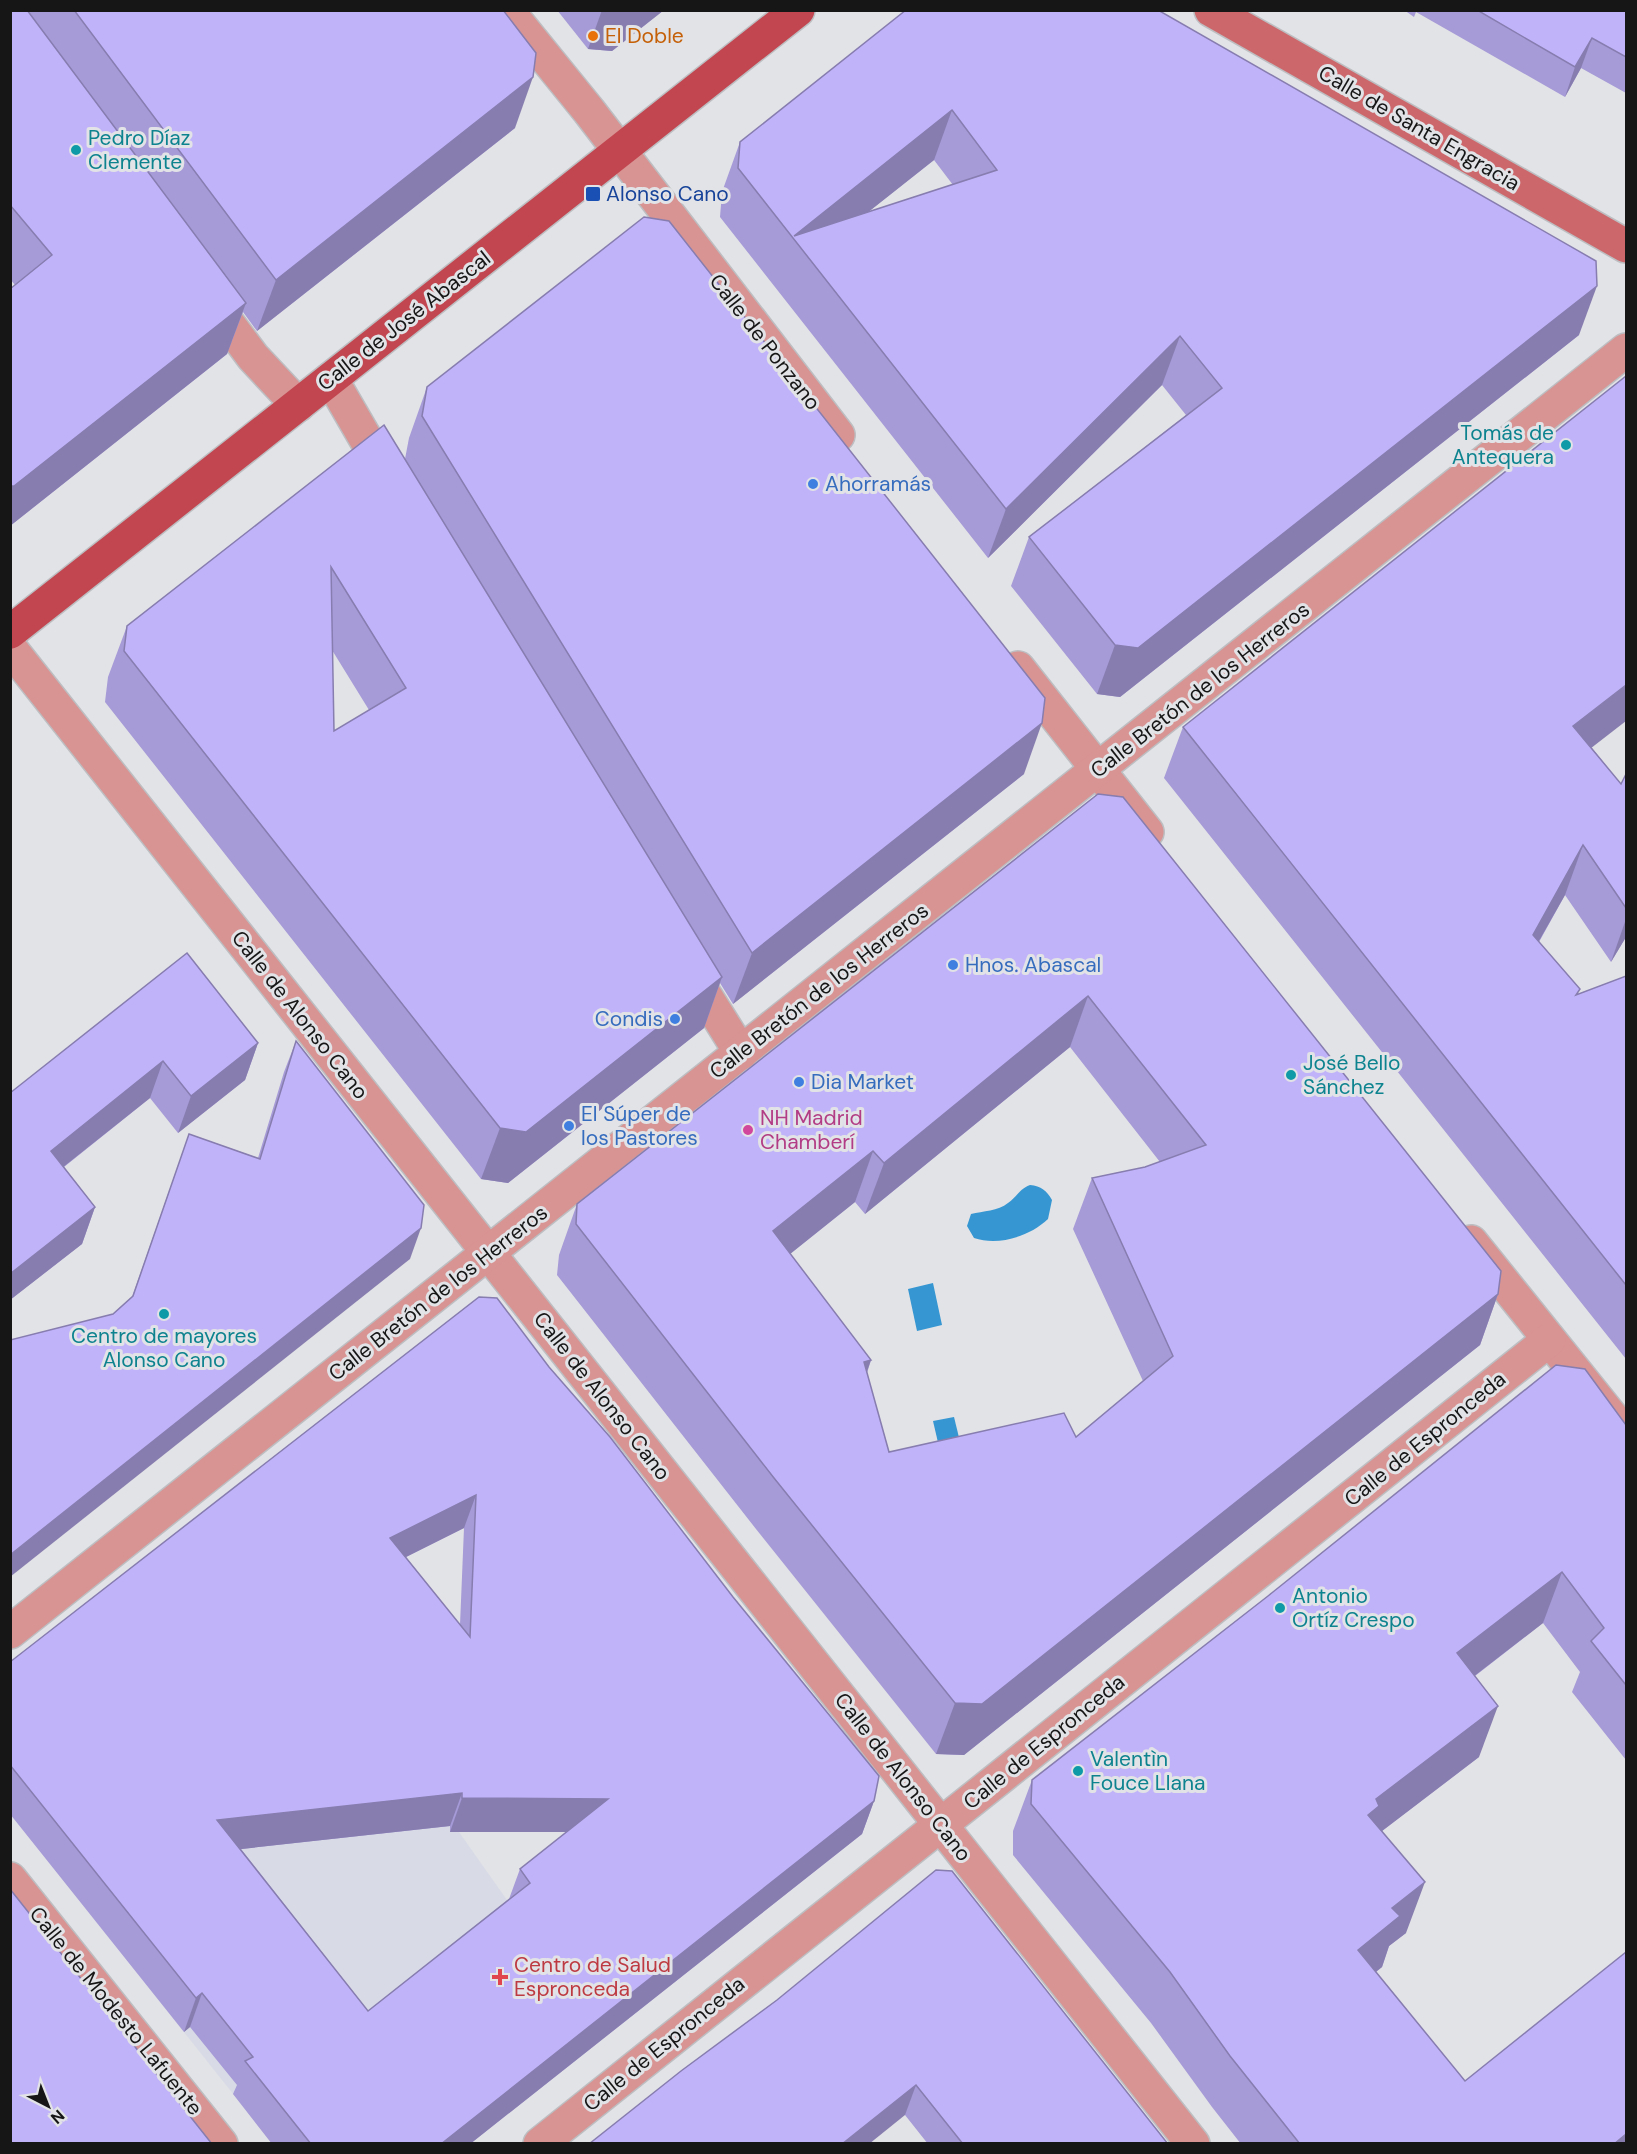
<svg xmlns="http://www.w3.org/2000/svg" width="1637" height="2154" viewBox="0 0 1637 2154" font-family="'DM Sans',sans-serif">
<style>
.built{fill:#d8dbe6}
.water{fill:#3596d2}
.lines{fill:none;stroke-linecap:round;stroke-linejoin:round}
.street-casing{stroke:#bdbec1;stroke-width:36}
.secondary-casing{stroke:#bdbec1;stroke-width:36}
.primary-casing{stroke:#bdbec1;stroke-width:36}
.street{stroke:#d89393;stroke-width:33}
.secondary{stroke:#cc686c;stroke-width:33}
.primary{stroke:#c14650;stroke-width:33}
.wall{fill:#a69ad7;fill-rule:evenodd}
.shaded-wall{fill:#877daf}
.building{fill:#c1b3fa;stroke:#877daf;stroke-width:1.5;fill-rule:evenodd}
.food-dot{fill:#e8710a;stroke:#e2e3e6;stroke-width:2}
.culture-dot{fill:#0f9aa8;stroke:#e2e3e6;stroke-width:2}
.transit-dot{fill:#1a4fb4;stroke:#e2e3e6;stroke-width:2}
.shop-dot{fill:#3f7fe0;stroke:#e2e3e6;stroke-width:2}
.hotel-dot{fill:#d1479c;stroke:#e2e3e6;stroke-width:2}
.health-dot{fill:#e0444e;stroke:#e2e3e6;stroke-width:2}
.labels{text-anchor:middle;stroke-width:6;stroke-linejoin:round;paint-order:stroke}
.food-label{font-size:21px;fill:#c56008;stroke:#e2e3e6;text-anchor:start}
.street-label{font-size:21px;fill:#161617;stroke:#e2e3e6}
.culture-label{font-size:21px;fill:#0d838f;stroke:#e2e3e6;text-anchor:start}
.transit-label{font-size:21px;fill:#164399;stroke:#e2e3e6;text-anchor:start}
.shop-label{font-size:21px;fill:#366cbe;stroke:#e2e3e6;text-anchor:start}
.hotel-label{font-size:21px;fill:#b23c85;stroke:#e2e3e6;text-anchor:start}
.health-label{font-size:21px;fill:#be3a42;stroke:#e2e3e6;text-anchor:start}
</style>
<rect width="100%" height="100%" fill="#e2e3e6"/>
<path class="built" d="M199 1802 450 1826 459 1832 538 1944 272 2143 79 1900Z"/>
<g class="water">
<path d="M1030 1185C1041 1186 1047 1191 1052 1200L1048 1219C1029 1237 998 1246 974 1238L967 1226 971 1214C983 1211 998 1211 1008 1203 1017 1197 1019 1189 1030 1185Z"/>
<path d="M933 1283 942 1325 917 1331 908 1289Z"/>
<path d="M954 1417 964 1458 943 1464 933 1421Z"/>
</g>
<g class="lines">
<defs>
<g id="street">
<path d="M507 10 589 111 838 435"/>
<path d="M209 298 253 357 298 405"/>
<path d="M331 379 389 479"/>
<path d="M10 648 1193 2144"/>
<path d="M1018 668 1147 832"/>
<path d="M688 968 741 1053"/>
<path d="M1471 1242 1626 1435"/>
<path d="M10 1632 1626 350"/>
<path d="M10 1879 221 2144"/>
<path d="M540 2144 1549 1340"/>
</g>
<path id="secondary" d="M1211 10 1626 246"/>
<path id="primary" d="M10 632 798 10"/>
</defs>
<use href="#street" class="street-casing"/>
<use href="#secondary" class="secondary-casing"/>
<use href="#primary" class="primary-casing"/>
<use href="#street" class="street"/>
<use href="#secondary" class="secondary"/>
<use href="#primary" class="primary"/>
</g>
<g class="wall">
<path d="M10 10H503L515 128 257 331 243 312 227 354 10 526V289L15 285 10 279Z"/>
<path d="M557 10H664L612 51 588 49Z"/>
<path d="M906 10 1579 335 1120 697 1097 694 1011 586 1029 537 1186 415 1162 385 988 558 720 217 722 192 740 142ZM934 160 953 185 868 212Z"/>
<path d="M1404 10H1626V93L1581 68 1565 97 1416 12 1414 17Z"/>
<path d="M427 387 1024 774 733 1004 720 983 704 1028 508 1183 481 1179 105 702 108 677 127 626 405 459 409 438ZM332 650 369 710 334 731Z"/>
<path d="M1183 727 1592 748 1621 784 1626 774V937L1611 962 1565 895 1539 942 1578 994 1626 976V1359L1164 778Z"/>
<path d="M1098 794 1498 1294 1480 1345 964 1755 936 1754 756 1529 557 1275 559 1255 577 1204ZM1070 1047 1160 1162 1145 1167 1092 1178 1073 1229 1143 1381 1076 1437 889 1452 867 1373 871 1360 790 1254 855 1202 865 1214Z"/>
<path d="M187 953 258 1043 245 1080 178 1133 150 1098 64 1167 95 1207 82 1244 10 1300V1093Z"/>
<path d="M296 1041 410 1259 113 1314 132 1297 189 1134 258 1158 284 1072Z"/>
<path d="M479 1297 874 1801 862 1834 470 2144H272L233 2094 237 2085 190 2027 184 2032 10 1814V1662ZM464 1528 460 1625 406 1557ZM450 1826V1832H567L520 1869 509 1899 368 2011 241 1849Z"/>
<path d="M1626 1425V1760L1572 1692 1580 1672 1543 1623 1475 1676 1479 1757 1382 1831 1406 1933 1389 1946 1382 1967 1376 1972 1465 2081 1626 2144H1241L1212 2107 1151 2023 1013 1855V1831L1032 1780Z"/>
<path d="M777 2000 1168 2144H928L905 2115Z"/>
</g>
<g class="shaded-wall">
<path d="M602 10H664L612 51 588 49Z"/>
<path d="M1592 38 1581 68 1565 97 1575 67Z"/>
<path d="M533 77 515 128 257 331 276 280Z"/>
<path d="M952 110 934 160 809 259 794 236Z"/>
<path d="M1597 286 1579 335 1120 697 1097 694 1115 645Z"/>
<path d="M246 303 227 354 10 526V486Z"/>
<path d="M1180 336 1162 385 988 558 1006 509Z"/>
<path d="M1626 685V721L1555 776 1573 726Z"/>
<path d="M1042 723 1024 774 733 1004 752 953Z"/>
<path d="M1583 845 1565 895 1514 985 1533 935Z"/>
<path d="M1626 919V937L1611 962Z"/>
<path d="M722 977 704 1028 508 1183 481 1179 500 1128Z"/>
<path d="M1088 996 1070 1047 865 1214 884 1163Z"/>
<path d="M258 1043 245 1080 178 1133 191 1096Z"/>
<path d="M163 1061 150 1098 38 1187 51 1151Z"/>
<path d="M873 1151 855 1202 755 1282 773 1231Z"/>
<path d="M95 1207 82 1244 10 1300V1274Z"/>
<path d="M421 1228 410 1259 10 1577V1555Z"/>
<path d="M1498 1294 1480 1345 964 1755 936 1754 955 1703Z"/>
<path d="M871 1360 853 1411 864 1362Z"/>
<path d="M476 1495 464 1528 378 1571 390 1538Z"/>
<path d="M1562 1572 1543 1623 1438 1704 1457 1653Z"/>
<path d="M1498 1706 1479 1757 1365 1844 1368 1815 1376 1799Z"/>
<path d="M462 1793 450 1826 205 1853 217 1820Z"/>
<path d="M462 1798 608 1799 596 1832H450Z"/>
<path d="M874 1801 862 1834 470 2144H441Z"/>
<path d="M1425 1882 1406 1933 1389 1946 1382 1967 1339 2001 1358 1950 1392 1908Z"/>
<path d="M202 1993 190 2027 184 2032 196 1998Z"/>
<path d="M916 2085 905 2115 869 2144H842Z"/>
<path d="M1626 2134V2144H1614Z"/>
</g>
<g class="building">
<path d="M10 10H27L246 303 14 486H10V289L52 255 10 205Z"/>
<path d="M74 10H503L536 53 533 77 276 280Z"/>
<path d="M906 10H1158L1596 261 1597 286 1138 648 1115 645 1029 537 1222 388 1180 336 1006 509 738 168 740 142ZM952 110 997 170 794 236Z"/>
<path d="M1477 10H1626V57L1592 38 1575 67Z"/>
<path d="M644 217 669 221 1045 698 1042 723 752 953 422 416 427 387Z"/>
<path d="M1626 376V685L1573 726 1621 784 1626 774V908L1583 845 1533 935 1580 989 1576 995 1626 976V1285L1183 727Z"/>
<path d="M384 425 722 977 526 1132 500 1128 124 651 127 626ZM331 567 406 688 334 731Z"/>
<path d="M1098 794 1123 797 1501 1271 1498 1294 982 1704 955 1703 774 1478 576 1224 577 1204ZM1088 996 1206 1145 1145 1167 1092 1178 1173 1356 1076 1437 1064 1413 889 1452 864 1362 871 1360 773 1231 873 1151 884 1163Z"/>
<path d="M187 953 258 1043 191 1096 163 1061 51 1151 95 1207 10 1274V1093Z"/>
<path d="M296 1041 424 1205 421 1228 10 1555V1340L113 1314 133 1296 189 1134 260 1159Z"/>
<path d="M479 1297 497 1298 549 1367 610 1437 733 1597 879 1776 874 1801 441 2144H311L245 2061 253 2057 202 1993 196 1998 10 1765V1662ZM476 1495 470 1637 390 1538ZM462 1793V1798L608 1799 520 1869 530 1883 368 2011 217 1820Z"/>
<path d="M1556 1365 1585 1369 1626 1425V1685L1591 1641 1604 1628 1562 1572 1457 1653 1498 1706 1376 1799 1379 1806 1368 1815 1425 1882 1392 1908 1400 1916 1358 1950 1465 2081 1626 1952V2134L1614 2144H1300L1230 2056 1170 1972 1031 1804 1032 1780 1268 1596Z"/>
<path d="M936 1870 952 1871 1168 2144H963L916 2085 842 2144H589L681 2071 777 2000Z"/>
<path d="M10 1889 212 2144H10Z"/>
</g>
<circle class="food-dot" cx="593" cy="36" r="6"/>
<g class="culture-dot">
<circle cx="76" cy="150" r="6"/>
<circle cx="1566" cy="445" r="6"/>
<circle cx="1291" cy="1075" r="6"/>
<circle cx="164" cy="1314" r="6"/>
<circle cx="1280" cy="1608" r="6"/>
<circle cx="1078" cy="1771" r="6"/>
</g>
<rect class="transit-dot" x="585" y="186" width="16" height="16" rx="3"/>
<g class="shop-dot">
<circle cx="813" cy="484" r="6"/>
<circle cx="953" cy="965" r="6"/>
<circle cx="675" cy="1019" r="6"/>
<circle cx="799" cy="1082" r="6"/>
<circle cx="569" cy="1126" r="6"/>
</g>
<circle class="hotel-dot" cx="748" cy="1130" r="6"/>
<path class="health-dot" d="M497 1968h6v6h6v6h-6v6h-6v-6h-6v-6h6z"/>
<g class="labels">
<g class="food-label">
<text x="605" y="43">El Doble</text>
</g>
<g class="street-label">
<text transform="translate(1419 128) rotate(30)" y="7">Calle de Santa Engracia</text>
<text transform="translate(404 321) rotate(-38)" y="7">Calle de José Abascal</text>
<text transform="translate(765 342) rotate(52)" y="7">Calle de Ponzano</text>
<text transform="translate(1200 690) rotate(-38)" y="7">Calle Bretón de los Herreros</text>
<text transform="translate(819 991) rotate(-38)" y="7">Calle Bretón de los Herreros</text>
<text transform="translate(300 1015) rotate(52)" y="7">Calle de Alonso Cano</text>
<text transform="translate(438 1293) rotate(-38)" y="7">Calle Bretón de los Herreros</text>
<text transform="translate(602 1396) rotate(52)" y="7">Calle de Alonso Cano</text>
<text transform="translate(1425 1439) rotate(-39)" y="7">Calle de Espronceda</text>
<text transform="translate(1044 1742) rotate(-39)" y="7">Calle de Espronceda</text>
<text transform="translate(903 1777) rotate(52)" y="7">Calle de Alonso Cano</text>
<text transform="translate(116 2011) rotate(51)" y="7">Calle de Modesto Lafuente</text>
<text transform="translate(664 2044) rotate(-39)" y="7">Calle de Espronceda</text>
</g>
<g class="culture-label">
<text x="88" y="145">Pedro Díaz<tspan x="88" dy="24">Clemente</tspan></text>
<text x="1554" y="440" text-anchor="end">Tomás de<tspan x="1554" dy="24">Antequera</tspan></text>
<text x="1303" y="1070">José Bello<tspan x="1303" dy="24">Sánchez</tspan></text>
<text x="164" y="1343" text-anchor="middle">Centro de mayores<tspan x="164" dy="24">Alonso Cano</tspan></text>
<text x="1292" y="1603">Antonio<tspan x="1292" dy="24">Ortíz Crespo</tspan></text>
<text x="1090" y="1766">Valentìn<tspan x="1090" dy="24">Fouce Llana</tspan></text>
</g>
<g class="transit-label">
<text x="606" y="201">Alonso Cano</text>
</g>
<g class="shop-label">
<text x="825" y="491">Ahorramás</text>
<text x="965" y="972">Hnos. Abascal</text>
<text x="663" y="1026" text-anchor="end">Condis</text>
<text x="811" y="1089">Dia Market</text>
<text x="581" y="1121">El Súper de<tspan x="581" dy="24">los Pastores</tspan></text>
</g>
<g class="hotel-label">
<text x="760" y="1125">NH Madrid<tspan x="760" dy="24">Chamberí</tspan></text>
</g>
<g class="health-label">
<text x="514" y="1972">Centro de Salud<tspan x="514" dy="24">Espronceda</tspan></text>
</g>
</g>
<rect width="1637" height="2154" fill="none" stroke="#161617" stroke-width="24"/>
<g transform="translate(48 2106) rotate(138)" stroke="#e2e3e6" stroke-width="4.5" paint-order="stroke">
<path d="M0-4.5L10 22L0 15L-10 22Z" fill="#161617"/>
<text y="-9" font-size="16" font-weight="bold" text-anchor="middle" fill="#161617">N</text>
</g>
</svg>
